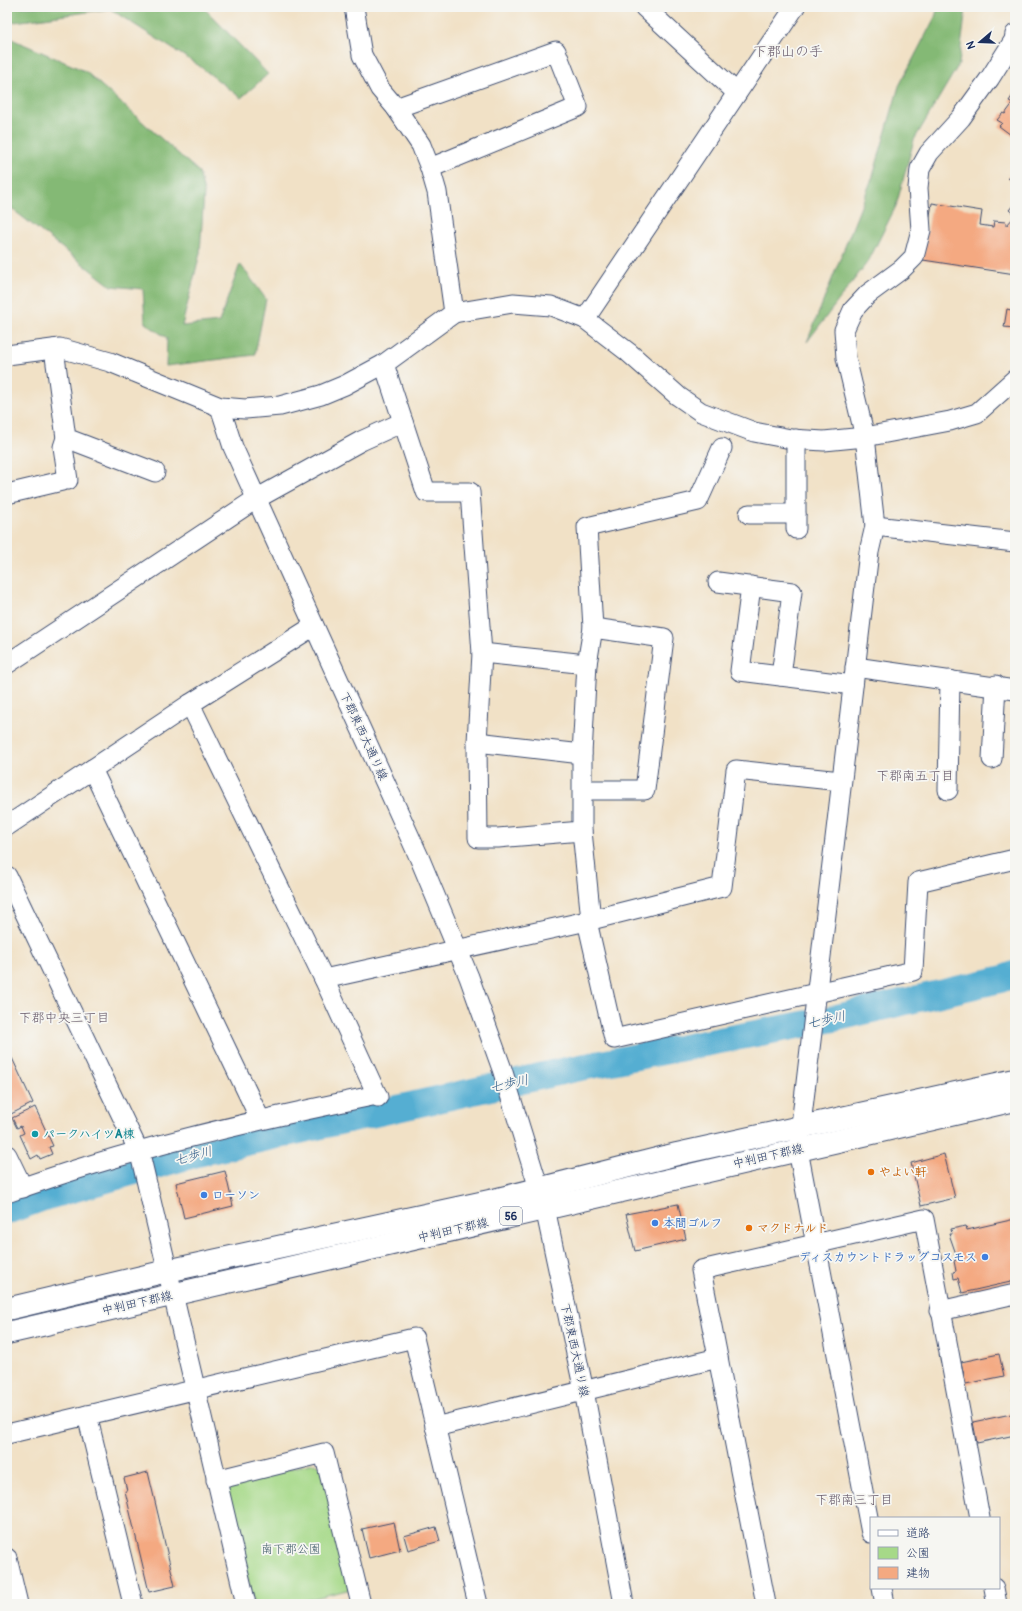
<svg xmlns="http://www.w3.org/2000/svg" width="1022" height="1611" viewBox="0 0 1022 1611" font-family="Pangolin,'Klee One',sans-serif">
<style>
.green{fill:#a6d988;stroke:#608473}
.forest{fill:#84b974;stroke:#507469}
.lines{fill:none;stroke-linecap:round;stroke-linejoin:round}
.river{stroke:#55aed2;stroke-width:27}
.building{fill:#f4a981}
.minor-casing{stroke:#3b4a6e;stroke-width:21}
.major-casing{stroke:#3b4a6e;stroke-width:24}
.minor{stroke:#fff;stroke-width:19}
.major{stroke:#fff;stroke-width:22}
.culture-dot{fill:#0f9aa8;stroke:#f6f6f2;stroke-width:1.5}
.food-dot{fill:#e8710a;stroke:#f6f6f2;stroke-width:1.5}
.shop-dot{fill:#3f7fe0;stroke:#f6f6f2;stroke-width:1.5}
.labels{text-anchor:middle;stroke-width:3.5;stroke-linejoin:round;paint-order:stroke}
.shield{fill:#f6f6f2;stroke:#5d6b8a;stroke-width:1}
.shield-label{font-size:11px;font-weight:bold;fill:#1b2f5e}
.street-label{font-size:12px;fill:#1b2f5e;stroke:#f6f6f2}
.culture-label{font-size:12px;font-weight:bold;fill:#0d838f;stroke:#f6f6f2;text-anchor:start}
.food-label{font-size:12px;font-weight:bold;fill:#c56008;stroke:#f6f6f2;text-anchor:start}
.shop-label{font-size:12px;font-weight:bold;fill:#366cbe;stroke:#f6f6f2;text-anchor:start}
.park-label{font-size:12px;fill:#3e5a68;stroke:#f6f6f2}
.neighbourhood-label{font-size:13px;fill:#675a6a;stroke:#f6f6f2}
.water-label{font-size:13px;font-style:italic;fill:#2f5b87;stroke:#f6f6f2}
.quarter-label{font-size:14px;fill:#675a6a;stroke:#f6f6f2}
</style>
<rect width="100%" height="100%" fill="#f6f6f2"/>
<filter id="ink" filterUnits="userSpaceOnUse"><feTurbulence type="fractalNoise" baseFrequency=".025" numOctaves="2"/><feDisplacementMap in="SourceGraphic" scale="8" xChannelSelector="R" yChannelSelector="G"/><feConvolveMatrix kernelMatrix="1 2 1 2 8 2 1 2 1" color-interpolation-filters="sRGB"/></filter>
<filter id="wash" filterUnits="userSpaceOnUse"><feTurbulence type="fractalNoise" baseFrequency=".012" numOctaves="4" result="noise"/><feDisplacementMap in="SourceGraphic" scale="16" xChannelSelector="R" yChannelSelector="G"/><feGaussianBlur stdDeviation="0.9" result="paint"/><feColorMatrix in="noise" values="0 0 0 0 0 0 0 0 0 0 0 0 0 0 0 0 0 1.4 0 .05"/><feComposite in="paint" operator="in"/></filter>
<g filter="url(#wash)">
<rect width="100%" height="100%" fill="#f1e1c6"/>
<path class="green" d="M314 1463 321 1466 351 1589 291 1604H254L226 1489 230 1482Z"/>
<g class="forest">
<path d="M7 7H203L268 74 241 98 198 65 110 9 7 23Z"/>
<path d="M938 7H966L959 64 914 140 896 206 869 260 807 342 873 176 899 86 935 17Z"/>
<path d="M7 37 85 71 199 172 204 193 200 253 182 326 219 322 240 264 266 299 255 355 166 366 167 338 145 323 143 289 111 286 7 205Z"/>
</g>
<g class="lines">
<path class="river" d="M7 1211 42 1198 199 1153 573 1069 831 1019 1002 979 1015 974"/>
</g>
<g id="blocks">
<g class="building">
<path d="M1015 92V138L999 126 1002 123 997 120 1003 113 1005 114 1013 103 1009 101Z"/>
<path d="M1015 166V183L1008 178Z"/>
<path d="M932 203 982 211 980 225 993 227 994 221 1006 222V226L1015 216V274L923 260Z"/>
<path d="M1014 204 1015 205V215L1009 210Z"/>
<path d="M1007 309 1015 311V328L1004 327Z"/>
<path d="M12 1058 33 1103 9 1115 7 1112 8 1105 7 1060Z"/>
<path d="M35 1107 53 1146 49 1147 52 1154 40 1159 38 1155 31 1159 20 1135 24 1133 21 1126 17 1128 12 1118Z"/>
<path d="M944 1154 955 1198 921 1206 911 1163Z"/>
<path d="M225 1171 233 1206 184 1218 176 1183Z"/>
<path d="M678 1204 686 1239 635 1251 626 1214Z"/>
<path d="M1015 1219V1281L962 1293 958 1278 954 1279 953 1272 956 1271 954 1261 956 1260 955 1254H956L949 1234H952L951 1229 966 1226 967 1230Z"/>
<path d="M999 1354 1004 1376 966 1384 961 1362Z"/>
<path d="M1012 1389H1015V1399L1014 1400Z"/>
<path d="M1011 1414 1015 1435 977 1443 973 1422Z"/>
<path d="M148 1472 175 1586 149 1592 125 1491H127L124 1478Z"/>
<path d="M394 1522 400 1550 369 1558 362 1529Z"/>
<path d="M436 1527 440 1541 408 1550 404 1536Z"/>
</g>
</g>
</g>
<g filter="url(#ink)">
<use href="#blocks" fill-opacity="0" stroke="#3b4a6e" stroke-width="1"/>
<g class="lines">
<defs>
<g id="minor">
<path d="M644 7 737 93"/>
<path d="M396 108 556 51 578 107 430 168"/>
<path d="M454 313 513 303 551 306 585 319 628 352 678 396 701 412 754 432 791 439 824 441 865 437 950 421 977 413 1015 379"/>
<path d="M585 319 795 7"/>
<path d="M54 349 66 438 155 472"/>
<path d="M7 355 60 348 110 362 220 407 245 409 280 406 321 395 345 385 384 364 454 313 437 192 430 168 421 145 396 108 380 89 362 55 354 7"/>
<path d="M384 364 426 492H470L482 653 477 742 478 838H498L582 831"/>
<path d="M220 407 233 447 419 857 469 977 502 1069 545 1208 584 1391 624 1604"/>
<path d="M66 438 63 447 68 480"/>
<path d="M7 494 62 481"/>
<path d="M749 514H796"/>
<path d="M875 526 1015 542"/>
<path d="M796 529V439"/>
<path d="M718 582 792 592 781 676"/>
<path d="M751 586 740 671 853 685"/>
<path d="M482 653 587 664"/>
<path d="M7 664 256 499 361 441 403 422"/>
<path d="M855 667 1015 690"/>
<path d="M190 704 324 979 378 1097"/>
<path d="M477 742 582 754"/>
<path d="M992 759 996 685"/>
<path d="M92 769 260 1119"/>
<path d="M583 790H645L664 638 593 628"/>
<path d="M948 790 950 680"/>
<path d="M7 826 190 704 314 626"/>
<path d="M7 876 140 1154 246 1604"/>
<path d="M591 920 582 831V754L587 664 593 628 587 527 698 501 722 448"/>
<path d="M587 921 614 1039 913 971 918 882 1015 859"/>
<path d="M324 979 587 921 722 887 736 770 841 781"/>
<path d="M7 1155 23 1188"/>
<path d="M7 1193C128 1149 251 1121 377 1095"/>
<path d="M940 1311 1015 1294"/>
<path d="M87 1415 133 1604"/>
<path d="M435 1427 718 1358"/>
<path d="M7 1434 414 1338 478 1604"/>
<path d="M216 1480 324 1453 361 1604"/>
<path d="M871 1533 798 1150 869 552 875 526 865 437 846 358 844 330 853 310 868 294 902 269 914 257 921 230 918 188 920 169 929 153 961 118 990 78 1014 40 1015 34"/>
<path d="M7 1558 18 1604"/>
<path d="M882 1588 885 1604"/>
<path d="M994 1588 997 1604"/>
<path d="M766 1604 701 1270 924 1219 980 1518"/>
</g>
<g id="major">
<path d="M7 1309 167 1271 494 1200 677 1154 1015 1080"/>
<path d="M7 1333 1015 1100"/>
</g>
</defs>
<use href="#minor" class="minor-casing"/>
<use href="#major" class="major-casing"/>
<use href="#minor" class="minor"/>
<use href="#major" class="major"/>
</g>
</g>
<circle class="culture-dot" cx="35" cy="1134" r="4"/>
<g class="food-dot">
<circle cx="871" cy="1172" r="4"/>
<circle cx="749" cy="1228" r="4"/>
</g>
<g class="shop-dot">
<circle cx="204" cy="1195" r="4"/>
<circle cx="655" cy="1223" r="4"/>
<circle cx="985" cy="1257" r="4"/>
</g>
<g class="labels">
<rect class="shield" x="500" y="1207" width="22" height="18" rx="3"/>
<g class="shield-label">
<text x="511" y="1220">56</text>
</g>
<g class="street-label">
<text transform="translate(364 736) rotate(65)" y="4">下郡東西大通り線</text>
<text transform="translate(768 1156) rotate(-13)" y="4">中判田下郡線</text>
<text transform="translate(453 1230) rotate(-13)" y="4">中判田下郡線</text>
<text transform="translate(137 1303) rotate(-13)" y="4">中判田下郡線</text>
<text transform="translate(575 1350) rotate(78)" y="4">下郡東西大通り線</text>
</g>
<g class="culture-label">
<text x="43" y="1138">パークハイツA棟</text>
</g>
<g class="food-label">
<text x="879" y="1176">やよい軒</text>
<text x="757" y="1232">マクドナルド</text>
</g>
<g class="shop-label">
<text x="212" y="1199">ローソン</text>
<text x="663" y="1227">本間ゴルフ</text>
<text x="977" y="1261" text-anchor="end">ディスカウントドラッグコスモス</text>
</g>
<g class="park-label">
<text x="291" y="1553">南下郡公園</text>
</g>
<g class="neighbourhood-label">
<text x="915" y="780">下郡南五丁目</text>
<text x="64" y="1022">下郡中央三丁目</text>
<text x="854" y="1504">下郡南三丁目</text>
</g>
<g class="water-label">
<text transform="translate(826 1019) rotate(-12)" y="5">七歩川</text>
<text transform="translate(509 1083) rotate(-13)" y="5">七歩川</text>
<text transform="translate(193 1155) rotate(-15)" y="5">七歩川</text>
</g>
<g class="quarter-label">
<text x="788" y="56">下郡山の手</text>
</g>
</g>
<rect width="1022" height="1611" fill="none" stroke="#f6f6f2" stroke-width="24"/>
<rect x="870" y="1517" width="130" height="72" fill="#f6f6f2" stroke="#9ea6b7"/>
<rect x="878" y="1530" width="20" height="6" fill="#ffffff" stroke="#9ea6b7"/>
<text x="906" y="1537" font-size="12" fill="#1b2f5e">道路</text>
<rect x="878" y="1547" width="20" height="12" fill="#a6d988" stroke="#9ea6b7"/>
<text x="906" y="1557" font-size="12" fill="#1b2f5e">公園</text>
<rect x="878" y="1567" width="20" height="12" fill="#f4a981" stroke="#9ea6b7"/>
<text x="906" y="1577" font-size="12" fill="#1b2f5e">建物</text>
<g transform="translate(980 42) rotate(251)" stroke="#f6f6f2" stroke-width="3" paint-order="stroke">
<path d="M0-3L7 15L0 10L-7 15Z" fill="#1b2f5e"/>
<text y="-6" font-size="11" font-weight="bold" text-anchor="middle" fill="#1b2f5e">N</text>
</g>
</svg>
